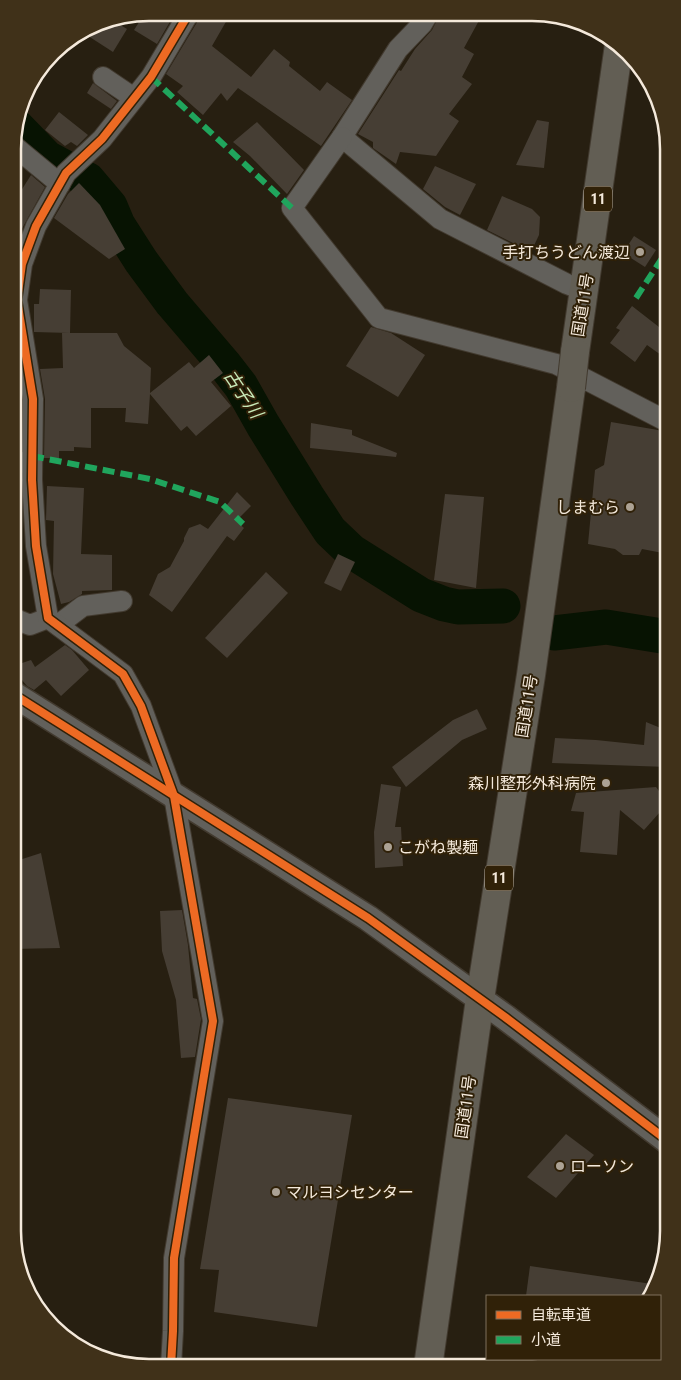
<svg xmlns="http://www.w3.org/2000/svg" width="681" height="1380" viewBox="0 0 681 1380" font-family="'Roboto Condensed','Noto Sans JP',sans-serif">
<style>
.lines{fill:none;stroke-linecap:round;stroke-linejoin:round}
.river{stroke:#071302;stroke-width:35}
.building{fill:#463e34}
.minor-casing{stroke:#423a2f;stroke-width:22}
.tertiary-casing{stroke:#423a2f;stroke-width:28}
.trunk-casing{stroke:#423a2f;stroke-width:30}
.minor{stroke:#62605b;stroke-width:20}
.tertiary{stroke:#62605b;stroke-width:25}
.trunk{stroke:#625e54;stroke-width:28}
.trunk-bridge-casing{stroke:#423a2f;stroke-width:30;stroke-linecap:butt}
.trunk-bridge{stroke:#625e54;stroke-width:28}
.quiet{stroke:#20a55d;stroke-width:6;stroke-dasharray:12 6;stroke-linecap:butt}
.cycleway-casing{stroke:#302108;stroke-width:11}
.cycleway{stroke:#ed6a23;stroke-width:8}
.poi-dot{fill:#aca294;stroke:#302108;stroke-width:2}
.labels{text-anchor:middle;stroke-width:4;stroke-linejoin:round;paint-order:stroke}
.shield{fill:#302108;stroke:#b9ad9c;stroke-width:1}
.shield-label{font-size:15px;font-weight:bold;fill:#f4e9db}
.poi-label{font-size:16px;fill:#f4e9db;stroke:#302108;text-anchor:end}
.street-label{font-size:16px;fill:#f4e9db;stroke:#302108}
.water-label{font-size:18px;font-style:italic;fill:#c8eab9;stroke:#302108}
.rim{fill:none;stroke:#f4e9db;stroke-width:2.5}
</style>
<rect width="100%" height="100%" fill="#271f11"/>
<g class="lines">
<g class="river">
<path d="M15 125 47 158 88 180 110 206 118 225 141 261 172 303 224 364 241 386 263 425 307 496 330 531 351 551 421 595 444 604 458 607 503 606"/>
<path d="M554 633 606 627 668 637"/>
</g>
</g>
<g class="building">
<path d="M145 13H147L161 21 166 13H175L157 44 134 30Z"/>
<path d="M201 13H231L212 46 251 77 274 49 290 62 289 66 320 91 327 82 352 100 321 146 238 88 227 101 221 93 203 115 177 92 183 86 166 74 199 19Z"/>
<path d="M440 14 482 15 464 48 474 54 462 77 472 84 449 114 459 121 436 156 400 152 396 164 373 148V142L358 134 399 70 401 71 415 49 432 30Z"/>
<path d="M112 20 127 29 113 52 82 32 97 23Z"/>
<path d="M93 83 117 101 111 109 87 93Z"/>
<path d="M59 112 88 135 77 146 71 142 65 146 45 130Z"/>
<path d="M537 120 549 122 544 168 516 165Z"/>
<path d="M257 122 304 170 287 194 250 156 233 142Z"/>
<path d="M435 166 476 184 460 215 445 207 423 189Z"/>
<path d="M31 175 45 187 14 243V202Z"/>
<path d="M79 183 100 205 125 249 109 259 54 218 68 194Z"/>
<path d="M502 196 532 209 540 217 539 235 531 252 487 230Z"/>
<path d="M634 236 656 250 645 267 623 253Z"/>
<path d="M40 289 71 290 70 333 34 332V304H39Z"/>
<path d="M632 306 668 334V360L647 345 635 362 610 343 620 330 616 328Z"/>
<path d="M371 327 391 333 425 355 398 397 346 366Z"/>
<path d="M62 333H117L124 346 151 368 150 393 189 362 194 368 209 355 223 373 211 382 231 406 196 436 187 426 181 431 150 394 148 424 125 422 126 408H91V448L74 447V451H59V458H44L45 399 40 369 63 368Z"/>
<path d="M611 422 658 430 668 434V554L642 549 639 555H623L615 549 588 544 595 470 604 465Z"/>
<path d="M311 423 352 430V435L397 453 396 457 310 448Z"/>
<path d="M47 486 84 488 81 554 112 555V590L82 591V594L69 602 61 604 53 574 54 521 46 520Z"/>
<path d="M237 492 251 506 236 521 244 528 234 541 227 536 172 612 149 595 158 574 170 567 184 541V538L189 528 200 524 208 529Z"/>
<path d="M445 494 484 497 476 588 434 580Z"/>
<path d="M338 554 355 562 341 591 324 583Z"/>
<path d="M266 572 288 593 227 658 205 638Z"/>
<path d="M65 645 72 650 89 670 61 696 46 680 34 690 27 686 13 669V666L31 660 35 667Z"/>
<path d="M477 709 487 729 462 740 406 787 392 767 453 720Z"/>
<path d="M646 722 668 731V767L552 763 555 738 596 740 644 745Z"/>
<path d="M381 784 401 787 395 827H401L403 866 375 868 374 832Z"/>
<path d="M656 787 668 803 644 830 620 810 617 855 580 852 584 812 571 811 576 793Z"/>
<path d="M41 853 60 948 13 949V862Z"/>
<path d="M182 910 188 945 193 998 197 999 201 1019 195 1057 181 1058 176 1000 162 951 160 911Z"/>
<path d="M228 1098 352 1115 317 1327 214 1312 219 1270 200 1269Z"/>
<path d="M566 1134 594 1155 556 1198 527 1177Z"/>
<path d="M530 1266 652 1284 647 1296H526Z"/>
</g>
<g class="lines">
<defs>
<g id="minor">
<path d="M428 14 422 24 398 49 342 137 440 219 567 284 585 291"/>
<path d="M103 77 134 98"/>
<path d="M342 137 292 208 379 318 556 364 668 422"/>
<path d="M14 146 60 184"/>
<path d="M13 460 32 465"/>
<path d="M13 618 30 625 48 618"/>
<path d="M58 625 83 606 122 601"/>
<path d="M171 1366 173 1331 174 1258 213 1021 174 796 141 706 123 674 48 618 36 546 32 480 33 399 17 300 22 264 36 226 66 173 102 139 151 77 189 13"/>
</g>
<path id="tertiary" d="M13 694 368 918 505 1017 668 1141"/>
<g id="trunk">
<path d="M575 352 619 45"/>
<path d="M428 1367 480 999 531 675 571 388"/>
</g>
</defs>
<use href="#minor" class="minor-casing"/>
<use href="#tertiary" class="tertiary-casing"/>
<use href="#trunk" class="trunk-casing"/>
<use href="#minor" class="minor"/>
<use href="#tertiary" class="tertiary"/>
<use href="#trunk" class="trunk"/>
<defs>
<path id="trunk-bridge" d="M571 388 575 352"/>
</defs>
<use href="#trunk-bridge" class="trunk-bridge-casing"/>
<use href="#trunk-bridge" class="trunk-bridge"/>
<g class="quiet">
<path d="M151 77 292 208"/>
<path d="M636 298 668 249"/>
<path d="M32 456 150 479 220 502 243 524"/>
</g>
<defs>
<g id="cycleway">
<path d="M13 694 368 918 505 1017 668 1141"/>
<path d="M171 1366 173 1331 174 1258 213 1021 174 796 141 706 123 674 48 618 36 546 32 480 33 399 17 300 22 264 36 226 66 173 102 139 151 77 189 13"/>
</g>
</defs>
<use href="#cycleway" class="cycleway-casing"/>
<use href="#cycleway" class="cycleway"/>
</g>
<g class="poi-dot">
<circle cx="640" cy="252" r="5"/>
<circle cx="630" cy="507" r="5"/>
<circle cx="606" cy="783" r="5"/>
<circle cx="388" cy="847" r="5"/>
<circle cx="560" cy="1166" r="5"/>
<circle cx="276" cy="1192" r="5"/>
</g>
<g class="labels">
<g class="shield">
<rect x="584" y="186.5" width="28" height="25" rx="4"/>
<rect x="485" y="865.5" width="28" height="25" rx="4"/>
</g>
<g class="shield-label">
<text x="598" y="204">11</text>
<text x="499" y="883">11</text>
</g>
<g class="poi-label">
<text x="630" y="258">手打ちうどん渡辺</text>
<text x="620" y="513">しまむら</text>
<text x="596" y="789">森川整形外科病院</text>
<text x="398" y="853" text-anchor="start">こがね製麺</text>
<text x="570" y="1172" text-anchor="start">ローソン</text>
<text x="286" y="1198" text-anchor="start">マルヨシセンター</text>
</g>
<g class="street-label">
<text transform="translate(582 305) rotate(-81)" y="6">国道11号</text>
<text transform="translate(526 706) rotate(-81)" y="6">国道11号</text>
<text transform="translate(465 1107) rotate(-82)" y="6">国道11号</text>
</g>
<g class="water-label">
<text transform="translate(243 394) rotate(56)" y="6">古子川</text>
</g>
</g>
<path d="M0 0H681V1380H0ZM149 21H532A128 128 0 0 1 660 149V1231A128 128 0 0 1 532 1359H149A128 128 0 0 1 21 1231V149A128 128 0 0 1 149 21Z" fill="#403119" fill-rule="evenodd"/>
<path class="rim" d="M149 21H532A128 128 0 0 1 660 149V1231A128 128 0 0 1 532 1359H149A128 128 0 0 1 21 1231V149A128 128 0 0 1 149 21Z"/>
<rect x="486" y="1295" width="175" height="65" fill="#302108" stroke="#7e715c"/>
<rect x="496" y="1311" width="25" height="8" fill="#ed6a23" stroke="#7e715c"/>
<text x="531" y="1320" font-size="15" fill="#f4e9db">自転車道</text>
<rect x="496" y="1336" width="25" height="8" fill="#20a55d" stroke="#7e715c"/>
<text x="531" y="1345" font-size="15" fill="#f4e9db">小道</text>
</svg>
